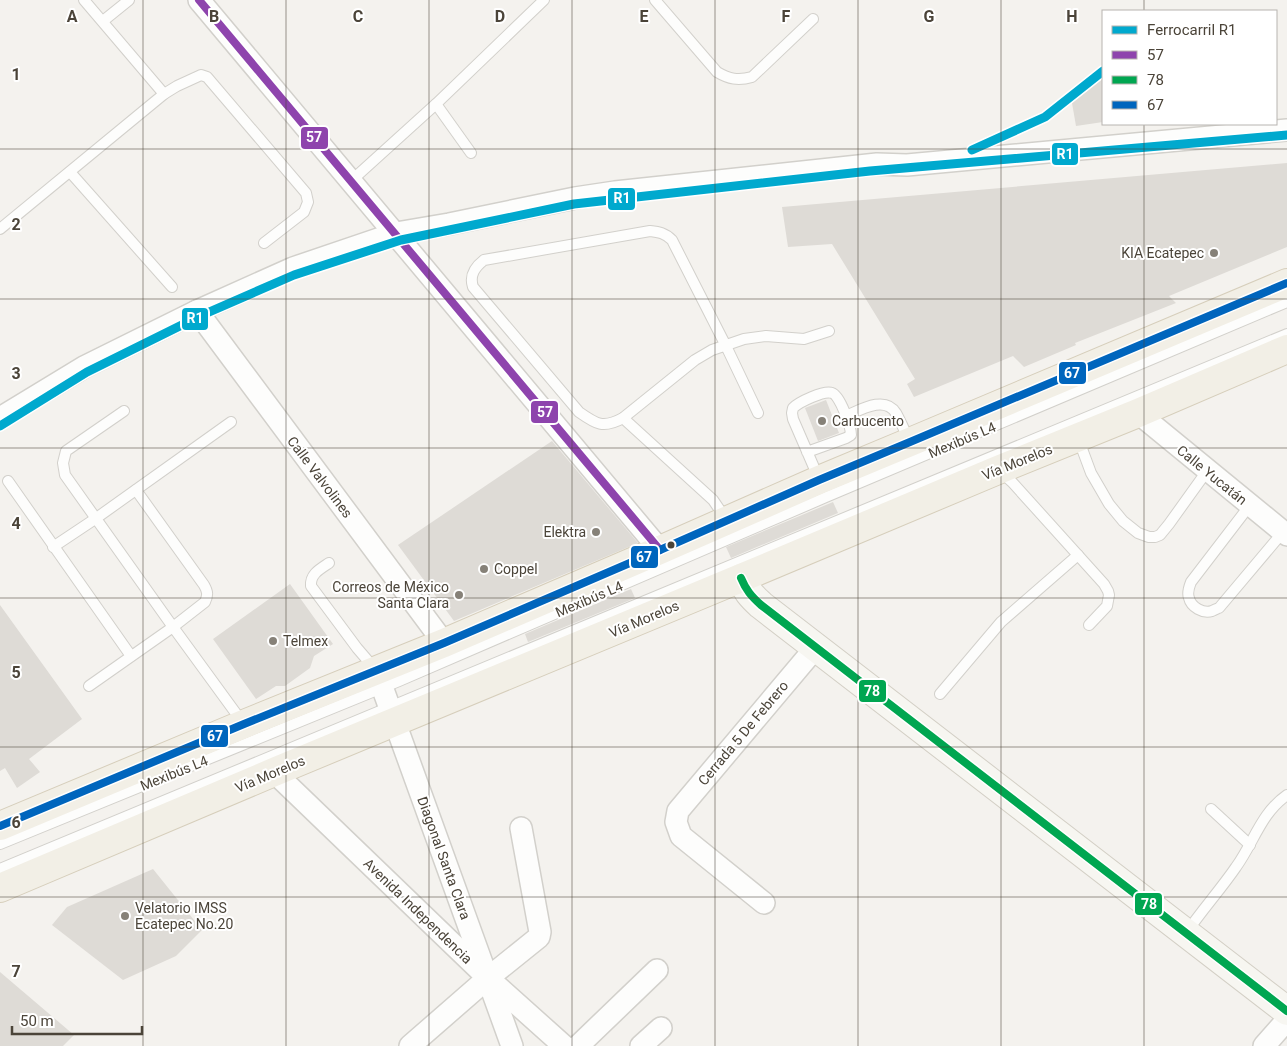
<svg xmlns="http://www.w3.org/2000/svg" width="1287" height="1046" viewBox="0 0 1287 1046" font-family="Roboto,sans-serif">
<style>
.building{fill:#dedbd6}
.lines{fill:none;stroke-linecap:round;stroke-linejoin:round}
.lane-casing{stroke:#d2d0cb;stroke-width:12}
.street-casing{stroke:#d2d0cb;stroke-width:24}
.secondary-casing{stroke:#d3cfc5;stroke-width:30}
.primary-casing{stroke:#d6cebb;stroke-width:30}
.lane{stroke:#fdfdfc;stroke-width:10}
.street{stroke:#fdfdfc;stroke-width:21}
.secondary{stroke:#f7f6f1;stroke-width:28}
.primary{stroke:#f2efe6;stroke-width:28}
.bus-1-casing{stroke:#fff;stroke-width:11}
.bus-2-casing{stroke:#fff;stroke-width:11}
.bus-3-casing{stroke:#fff;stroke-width:11}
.bus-1{stroke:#8e44ad;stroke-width:8}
.bus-2{stroke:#00a651;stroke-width:8}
.bus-3{stroke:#0065bd;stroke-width:8}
.rail-1-casing{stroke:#fff;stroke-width:12}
.rail-1{stroke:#00a9ce;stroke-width:9}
.grid{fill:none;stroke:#4b4439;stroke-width:1;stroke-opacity:0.55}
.poi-dot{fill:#868178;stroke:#fff;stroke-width:2}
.bus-dot{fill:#4b4439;stroke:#fff;stroke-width:2}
.labels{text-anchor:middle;stroke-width:4;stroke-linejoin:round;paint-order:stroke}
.poi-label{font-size:14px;fill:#4b4439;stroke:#fff;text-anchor:start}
.street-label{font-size:14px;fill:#4b4439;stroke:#fff}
.grid-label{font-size:16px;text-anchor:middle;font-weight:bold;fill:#4b4439;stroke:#fff;stroke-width:4;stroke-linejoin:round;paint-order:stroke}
.line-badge{stroke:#fff;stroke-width:2}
.badge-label{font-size:14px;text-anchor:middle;font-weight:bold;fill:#fff}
</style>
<rect width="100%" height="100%" fill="#f4f2ee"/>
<g class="building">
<path d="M1103 78V122L1076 126 1072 103Z"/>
<path d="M1287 163V247L1169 296 1176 303 1075 343 1076 345 1024 367 1013 356 914 397 907 384 915 379 832 244 788 247 782 207Z"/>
<path d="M826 400 839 433 818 441 805 408Z"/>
<path d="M552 441 638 543 454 621 398 545Z"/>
<path d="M833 502 838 513 731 558 726 547Z"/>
<path d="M290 584 333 644 314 656 310 668 285 686H276L256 699 213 639Z"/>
<path d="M631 589 635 598 528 642 525 634Z"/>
<path d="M0 605 82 719 29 759 40 772 17 788 5 768 0 771Z"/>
<path d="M153 869 202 930 176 956 123 980 52 925 67 907Z"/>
<path d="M0 972 74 1035 63 1046H0Z"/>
</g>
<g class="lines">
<defs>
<g id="lane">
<path d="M84 0 164 94"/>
<path d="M655 0 717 72C729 79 738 81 752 77L813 19"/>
<path d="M103 21 129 0"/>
<path d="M436 104 471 153"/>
<path d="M70 172 172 287"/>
<path d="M351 181 436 104 544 0"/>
<path d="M0 229 164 94 177 86 201 75 207 77 306 193 308 202 304 212 264 243"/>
<path d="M124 411 66 451 63 463 65 475 173 627 243 723"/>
<path d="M758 413 726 346 672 240C665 233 659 232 650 231L484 260C475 267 469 275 473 287L579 412C596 424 603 429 623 418L695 360 712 350 744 339 766 336 804 339 829 331"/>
<path d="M846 416C860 410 885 395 896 413 901 422 905 432 910 442"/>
<path d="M623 418 713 500 726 519"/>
<path d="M1078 438 1091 473 1109 504 1123 521 1138 533 1149 537H1155L1160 535 1169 524 1207 471"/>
<path d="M807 452 846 438 851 435C851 427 840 395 832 393 824 390 799 402 793 408L792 413 793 419 819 479"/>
<path d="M1001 472 1012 482 1104 584 1108 591 1109 595 1107 606 1089 625"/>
<path d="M8 481 131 656"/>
<path d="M1250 505 1191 582C1189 587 1187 593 1189 598 1191 607 1203 614 1212 611 1212 611 1218 608 1219 608L1283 532"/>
<path d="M53 547 95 519 231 422"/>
<path d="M329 563C320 569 310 574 311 586L357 648 375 669"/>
<path d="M89 686 173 627 205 602C208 595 208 592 204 585L136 490"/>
<path d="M940 694 1001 622 1078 555"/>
<path d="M1211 809 1250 845"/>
<path d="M0 844 399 681 826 497 1287 302"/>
<path d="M0 869 1287 334"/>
<path d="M1187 932C1202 910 1221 889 1236 867 1254 842 1261 813 1287 795"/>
</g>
<g id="street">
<path d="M199 0 660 550"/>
<path d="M197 311 444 643"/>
<path d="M1138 413 1287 535"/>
<path d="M0 418 84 367 197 311 293 268 396 233 449 224 575 198 615 192 877 164 907 165 1287 130"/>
<path d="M376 670 512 1046"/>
<path d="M274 772 488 978 564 1046"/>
<path d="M764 903 681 836 676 822 678 811 816 647"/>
<path d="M410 1046 488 978 539 937 540 932 521 828"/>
<path d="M578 1046 657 970"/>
<path d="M641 1046 661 1028"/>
<path d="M1264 1046 1287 1020"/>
</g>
<path id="secondary" d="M741 578C746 590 751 596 761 605L1287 1011"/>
<g id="primary">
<path d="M0 826 244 724 444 643 660 550 819 480 910 442 1287 283"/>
<path d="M0 888 274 772 741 578 998 470 1138 413 1287 349"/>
</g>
</defs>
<use href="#lane" class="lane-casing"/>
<use href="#street" class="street-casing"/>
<use href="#secondary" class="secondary-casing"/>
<use href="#primary" class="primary-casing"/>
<use href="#lane" class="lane"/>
<use href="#street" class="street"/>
<use href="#secondary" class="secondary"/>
<use href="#primary" class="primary"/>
<defs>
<path id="bus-1" d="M199 0 660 550"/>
<path id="bus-2" d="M741 578C746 590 751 596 761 605L1287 1011"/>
<path id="bus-3" d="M0 826 244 724 444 643 660 550 819 480 910 442 1287 283"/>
</defs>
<use href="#bus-1" class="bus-1-casing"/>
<use href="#bus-2" class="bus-2-casing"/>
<use href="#bus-3" class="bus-3-casing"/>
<use href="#bus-1" class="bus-1"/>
<use href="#bus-2" class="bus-2"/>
<use href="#bus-3" class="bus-3"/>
<defs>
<g id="rail-1">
<path d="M972 150 1045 117 1103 71"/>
<path d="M0 426 87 372 200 316 294 275 401 240 574 204 870 171 1287 135"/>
</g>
</defs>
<use href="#rail-1" class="rail-1-casing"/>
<use href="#rail-1" class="rail-1"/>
</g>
<path class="grid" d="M143 0V1046M286 0V1046M429 0V1046M572 0V1046M715 0V1046M858 0V1046M1001 0V1046M1144 0V11M1144 124V1046M0 149H1287M0 299H1287M0 448H1287M0 598H1287M0 747H1287M0 897H1287"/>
<g class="poi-dot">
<circle cx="1214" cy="253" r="5"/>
<circle cx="822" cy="421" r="5"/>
<circle cx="596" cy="532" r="5"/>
<circle cx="484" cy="569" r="5"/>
<circle cx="459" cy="595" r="5"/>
<circle cx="273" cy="641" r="5"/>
<circle cx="125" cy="916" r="5"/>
</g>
<circle class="bus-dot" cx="671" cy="545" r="4.5"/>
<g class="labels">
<g class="poi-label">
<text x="1204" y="258" text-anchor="end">KIA Ecatepec</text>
<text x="832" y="426">Carbucento</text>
<text x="586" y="537" text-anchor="end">Elektra</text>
<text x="494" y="574">Coppel</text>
<text x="449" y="592" text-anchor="end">Correos de México<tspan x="449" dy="16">Santa Clara</tspan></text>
<text x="283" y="646">Telmex</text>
<text x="135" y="913">Velatorio IMSS<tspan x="135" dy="16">Ecatepec No.20</tspan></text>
</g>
<g class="street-label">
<text transform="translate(962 440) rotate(-23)" y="5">Mexibús L4</text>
<text transform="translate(1017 462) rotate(-22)" y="5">Vía Morelos</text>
<text transform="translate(1212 475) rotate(39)" y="5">Calle Yucatán</text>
<text transform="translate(320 477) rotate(53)" y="5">Calle Valvolines</text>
<text transform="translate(589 599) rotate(-23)" y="5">Mexibús L4</text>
<text transform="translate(644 619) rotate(-23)" y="5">Vía Morelos</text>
<text transform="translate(743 733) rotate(-50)" y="5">Cerrada 5 De Febrero</text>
<text transform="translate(174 773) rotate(-22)" y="5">Mexibús L4</text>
<text transform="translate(270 774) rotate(-23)" y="5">Vía Morelos</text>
<text transform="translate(444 858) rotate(70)" y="5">Diagonal Santa Clara</text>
<text transform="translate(418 911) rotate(44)" y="5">Avenida Independencia</text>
</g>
</g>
<g class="grid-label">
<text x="72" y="22">A</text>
<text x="214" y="22">B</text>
<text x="358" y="22">C</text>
<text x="500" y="22">D</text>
<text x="644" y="22">E</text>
<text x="786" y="22">F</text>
<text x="929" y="22">G</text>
<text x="1072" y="22">H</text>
<text x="16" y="80">1</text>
<text x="16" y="230">2</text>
<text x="16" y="379">3</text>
<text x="16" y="529">4</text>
<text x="16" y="678">5</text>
<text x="16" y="828">6</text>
<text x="16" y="977">7</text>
</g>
<g class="line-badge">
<rect x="300" y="126" width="29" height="24" rx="5" fill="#8e44ad"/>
<rect x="1051" y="142" width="28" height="24" rx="5" fill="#00a9ce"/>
<rect x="607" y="187" width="29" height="24" rx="5" fill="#00a9ce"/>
<rect x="181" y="307" width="28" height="24" rx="5" fill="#00a9ce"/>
<rect x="1058" y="361" width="29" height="24" rx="5" fill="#0065bd"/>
<rect x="530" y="400" width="29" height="24" rx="5" fill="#8e44ad"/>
<rect x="630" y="545" width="29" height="24" rx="5" fill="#0065bd"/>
<rect x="858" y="679" width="29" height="24" rx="5" fill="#00a651"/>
<rect x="200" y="724" width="29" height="24" rx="5" fill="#0065bd"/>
<rect x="1134" y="892" width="29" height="24" rx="5" fill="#00a651"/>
</g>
<g class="badge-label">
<text x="314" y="142">57</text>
<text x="1065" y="159">R1</text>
<text x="622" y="203">R1</text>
<text x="195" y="323">R1</text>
<text x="1072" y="378">67</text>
<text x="545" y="417">57</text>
<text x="644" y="562">67</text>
<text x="872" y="696">78</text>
<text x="215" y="741">67</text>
<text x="1149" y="909">78</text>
</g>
<rect x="1102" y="10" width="175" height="115" fill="#ffffff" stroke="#b7b4b0"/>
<rect x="1112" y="26" width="25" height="8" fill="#00a9ce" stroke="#b7b4b0"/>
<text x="1147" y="35" font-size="15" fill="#4b4439">Ferrocarril R1</text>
<rect x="1112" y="51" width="25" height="8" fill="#8e44ad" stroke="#b7b4b0"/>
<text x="1147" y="60" font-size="15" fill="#4b4439">57</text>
<rect x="1112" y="76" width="25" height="8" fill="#00a651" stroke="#b7b4b0"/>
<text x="1147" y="85" font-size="15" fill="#4b4439">78</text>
<rect x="1112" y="101" width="25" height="8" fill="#0065bd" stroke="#b7b4b0"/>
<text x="1147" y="110" font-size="15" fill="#4b4439">67</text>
<path d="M12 1026v8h130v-8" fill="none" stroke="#4b4439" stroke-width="2.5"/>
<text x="20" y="1026" font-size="15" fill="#4b4439" stroke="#ffffff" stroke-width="4" paint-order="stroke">50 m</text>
</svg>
